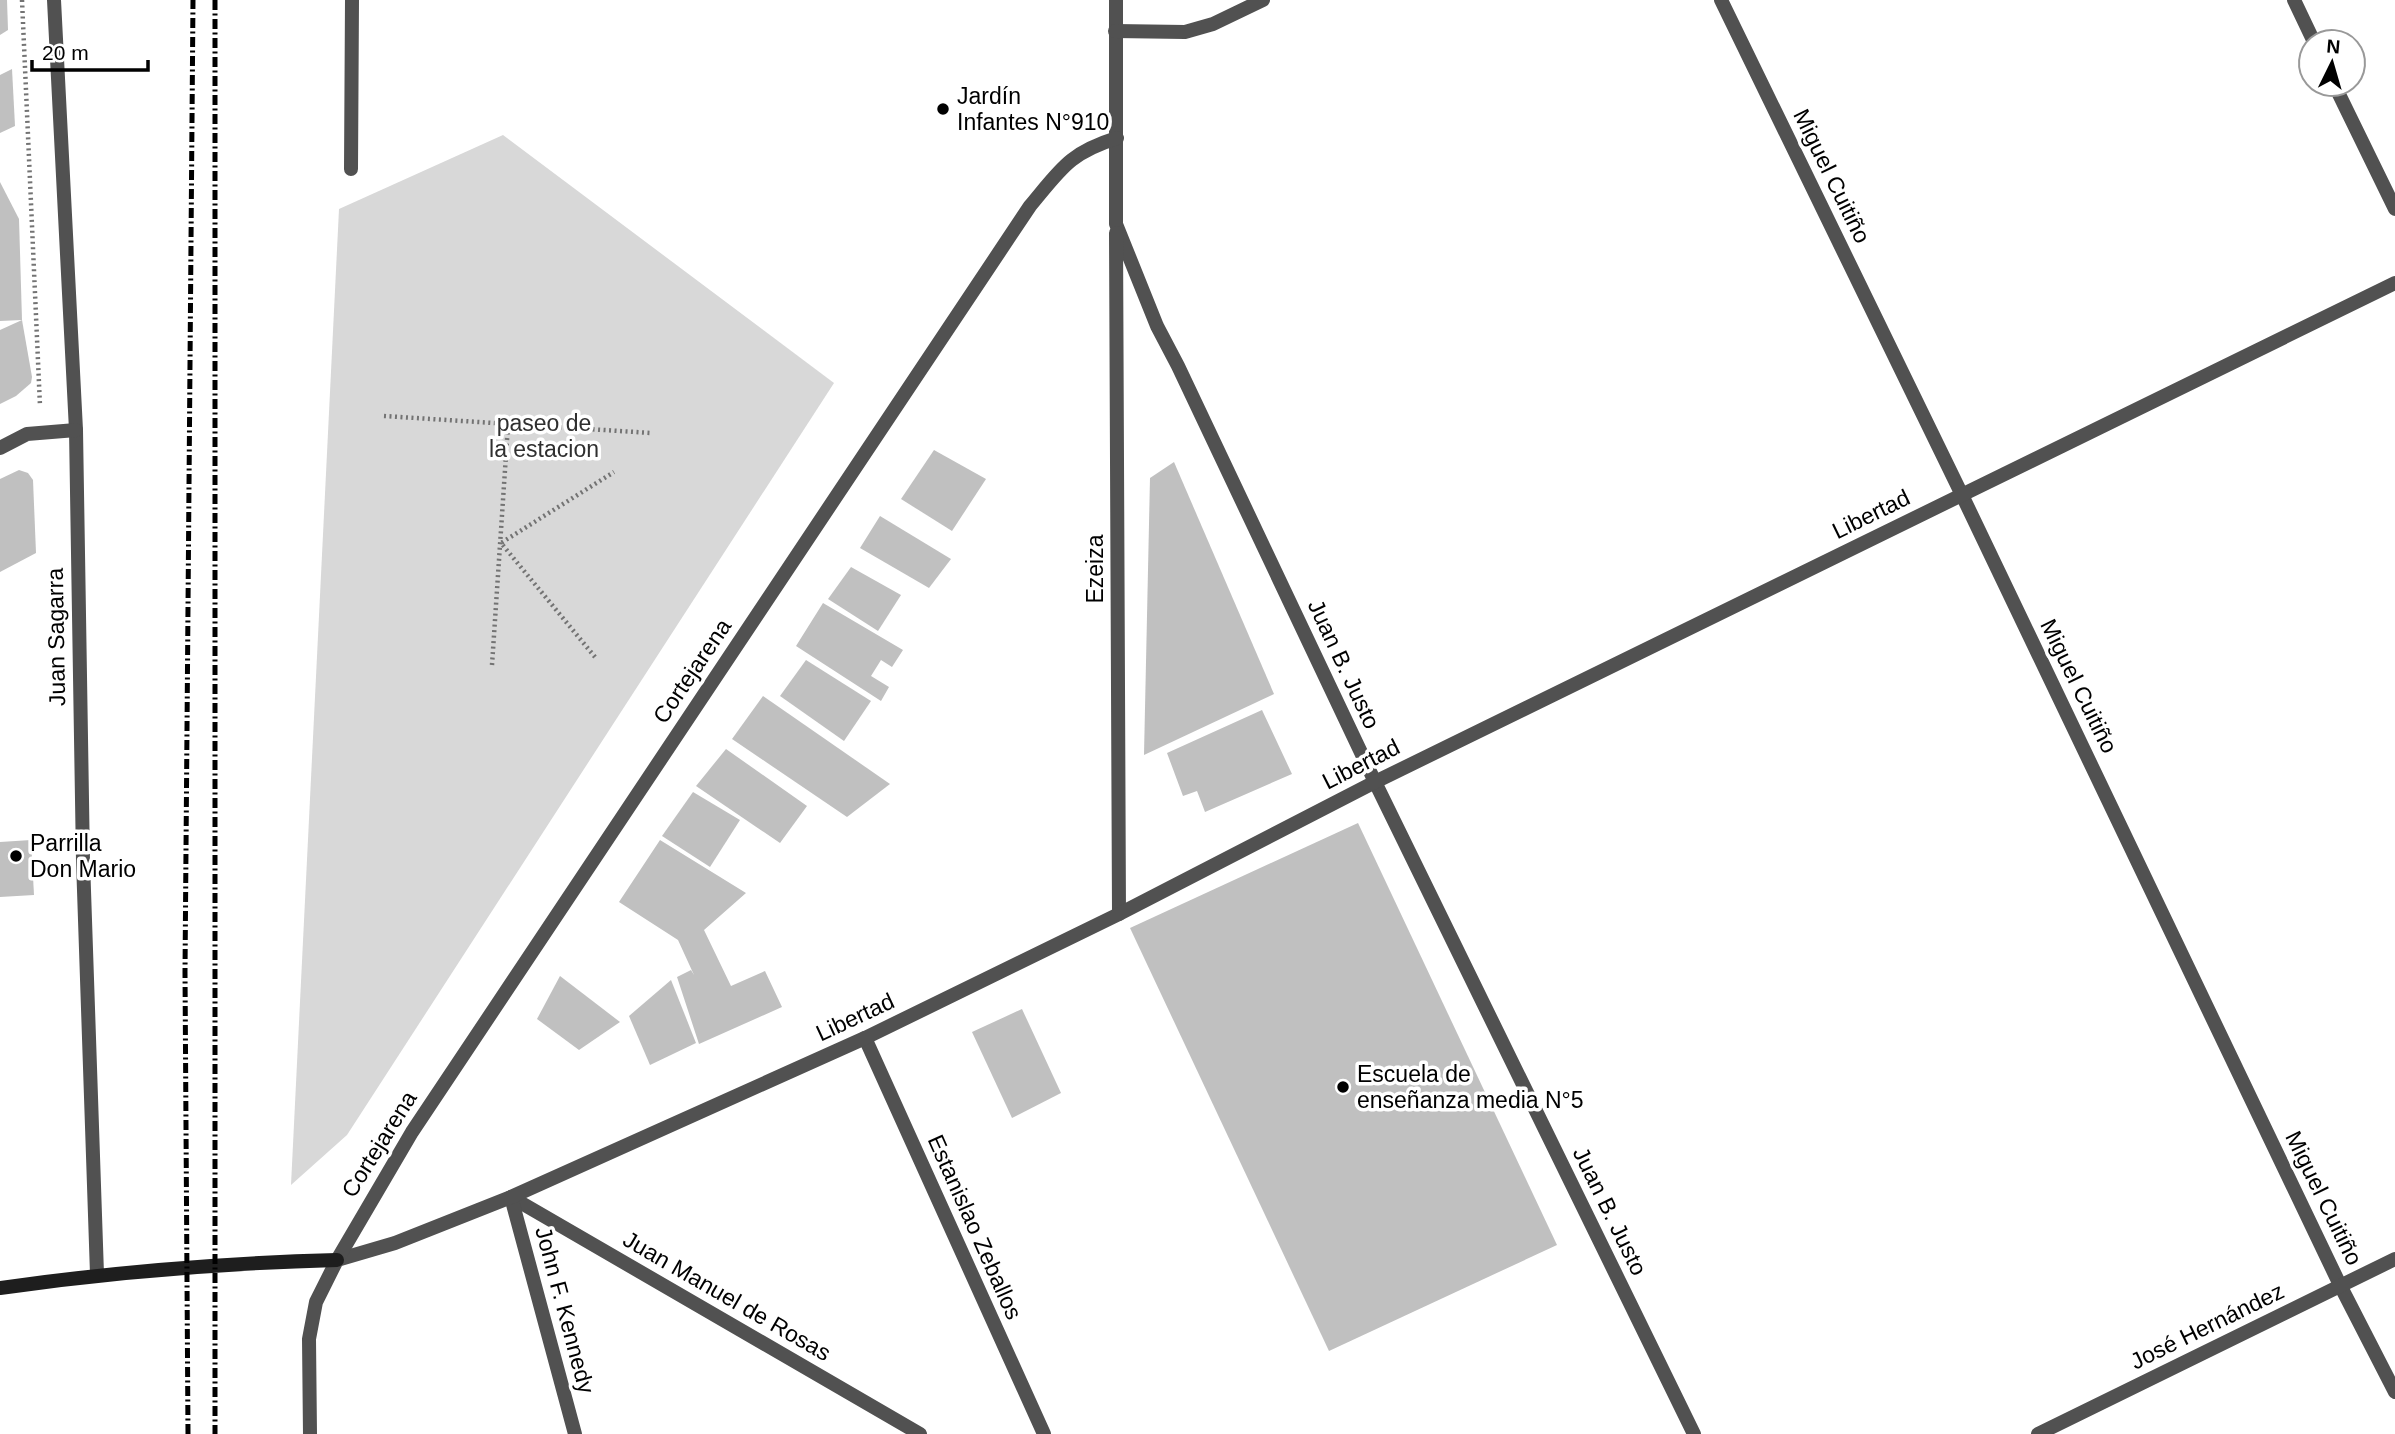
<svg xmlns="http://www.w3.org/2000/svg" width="2395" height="1434" viewBox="0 0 2395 1434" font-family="Arial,sans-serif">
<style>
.green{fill:#d8d8d8}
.building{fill:#c0c0c0}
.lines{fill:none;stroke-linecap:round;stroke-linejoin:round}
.path{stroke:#737373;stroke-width:4.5;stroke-dasharray:2 3.5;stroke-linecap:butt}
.street{stroke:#515151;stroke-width:14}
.secondary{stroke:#1e1e1e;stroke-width:14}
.rail{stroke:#000;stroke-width:5;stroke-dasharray:10 3.5 2 3.5;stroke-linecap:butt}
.poi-dot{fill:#000;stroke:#fff;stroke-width:2.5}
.labels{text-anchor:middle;stroke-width:7;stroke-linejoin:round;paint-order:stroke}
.poi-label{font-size:23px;fill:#000;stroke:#fff;text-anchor:start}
.street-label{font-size:23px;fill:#000;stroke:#fff}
.park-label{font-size:23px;fill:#2f2f2f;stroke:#fff}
</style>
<rect width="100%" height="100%" fill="#fff"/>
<path class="green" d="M503 135 834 383 347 1135 291 1185 339 209Z"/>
<g class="building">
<path d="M0 0H7L8 30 0 35Z"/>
<path d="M12 69 15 126 0 133V75Z"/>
<path d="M0 182 19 219 22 320 0 321Z"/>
<path d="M22 320 32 377 31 383 16 396 0 404V330Z"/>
<path d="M934 450 986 479 952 531 901 499Z"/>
<path d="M1174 462 1274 694 1144 755 1150 478Z"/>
<path d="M19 470 28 473 33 480 36 553 0 572V479Z"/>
<path d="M880 516 951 559 929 588 860 548Z"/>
<path d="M851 567 901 595 878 631 828 599Z"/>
<path d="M823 603 903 650 892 667 881 660 871 676 889 687 881 701 796 646Z"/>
<path d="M806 660 871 701 844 741 780 696Z"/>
<path d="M763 696 890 784 847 817 732 739Z"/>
<path d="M1262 710 1292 774 1205 812 1197 791 1183 796 1167 753Z"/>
<path d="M726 749 807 806 780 843 696 786Z"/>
<path d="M693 792 740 820 710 867 662 836Z"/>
<path d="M1358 823 1557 1245 1329 1351 1130 928Z"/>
<path d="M31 840 34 895 0 897V842Z"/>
<path d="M660 840 746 893 704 930 731 986 765 971 782 1007 699 1044 677 977 691 970 694 975 678 940 619 902Z"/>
<path d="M560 976 620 1022 579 1050 537 1019Z"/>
<path d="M671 980 696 1043 650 1065 629 1016Z"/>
<path d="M1022 1009 1061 1093 1012 1118 972 1032Z"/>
</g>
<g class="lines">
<g class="path">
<path d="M22 0 40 406"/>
<path d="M384 416 651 433"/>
<path d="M595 657 501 543 614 472"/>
<path d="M492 665 508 425"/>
</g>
<g class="street">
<path d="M54 0 76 430 83 861 97 1274"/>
<path d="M1116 0V224L1157 326 1178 366 1375 782 1694 1434"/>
<path d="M1721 0 1962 495 2340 1285 2395 1392"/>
<path d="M2294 0 2314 42"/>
<path d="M1115 31 1185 32 1213 24 1263 0"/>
<path d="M2334 84 2395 209"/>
<path d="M351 169 352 0"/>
<path d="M1116 233 1119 914"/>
<path d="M0 448 27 434 76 430"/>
<path d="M865 1038 1044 1434"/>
<path d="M511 1197 920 1434"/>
<path d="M511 1197 575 1434"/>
<path d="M337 1260 395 1243 511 1197 865 1038 1119 914 1375 782 2395 283"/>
<path d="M310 1434 309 1339 316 1302 337 1260 412 1132 1030 206C1061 169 1069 153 1117 138"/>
<path d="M2038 1434 2395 1259"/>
</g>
<path class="secondary" d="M0 1288C113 1272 223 1263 337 1260"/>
<g class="rail">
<path d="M215 0V1434"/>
<path d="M188 1434 185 972 193 0"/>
</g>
</g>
<g class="poi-dot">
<circle cx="943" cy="109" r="7"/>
<circle cx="16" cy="856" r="7"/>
<circle cx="1343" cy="1087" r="7"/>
</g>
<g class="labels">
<g class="poi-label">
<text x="957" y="104">Jardín<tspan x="957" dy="26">Infantes N°910</tspan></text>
<text x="30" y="851">Parrilla<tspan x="30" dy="26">Don Mario</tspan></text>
<text x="1357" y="1082">Escuela de<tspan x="1357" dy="26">enseñanza media N°5</tspan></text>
</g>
<g class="street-label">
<text transform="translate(1832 176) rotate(64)" y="8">Miguel Cuitiño</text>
<text transform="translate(1871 514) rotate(-26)" y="8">Libertad</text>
<text transform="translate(1095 569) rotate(-90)" y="8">Ezeiza</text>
<text transform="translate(56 637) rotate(-91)" y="8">Juan Sagarra</text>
<text transform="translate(1344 664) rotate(65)" y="8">Juan B. Justo</text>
<text transform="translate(692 671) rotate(-56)" y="8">Cortejarena</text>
<text transform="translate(2079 686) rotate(64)" y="8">Miguel Cuitiño</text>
<text transform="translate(1361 764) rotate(-27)" y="8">Libertad</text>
<text transform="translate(855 1017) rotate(-25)" y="8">Libertad</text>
<text transform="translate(379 1144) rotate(-58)" y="8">Cortejarena</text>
<text transform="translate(2324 1198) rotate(64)" y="8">Miguel Cuitiño</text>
<text transform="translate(1610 1211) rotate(64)" y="8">Juan B. Justo</text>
<text transform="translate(975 1227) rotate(66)" y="8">Estanislao Zeballos</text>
<text transform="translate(727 1296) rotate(30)" y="8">Juan Manuel de Rosas</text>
<text transform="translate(565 1310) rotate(75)" y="8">John F. Kennedy</text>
<text transform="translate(2207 1326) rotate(-26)" y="8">José Hernández</text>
</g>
<g class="park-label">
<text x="544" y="431">paseo de<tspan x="544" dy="26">la estacion</tspan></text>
</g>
</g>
<g transform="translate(2332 63) rotate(5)"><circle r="33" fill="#ffffff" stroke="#999999" stroke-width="2"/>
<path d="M0-5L12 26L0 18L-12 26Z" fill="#000000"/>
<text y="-10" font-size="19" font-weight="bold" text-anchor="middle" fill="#000000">N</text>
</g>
<path d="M32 60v10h116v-10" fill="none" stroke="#000000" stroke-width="3.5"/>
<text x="42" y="60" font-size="21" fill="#000000" stroke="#ffffff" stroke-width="5" paint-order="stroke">20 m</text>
</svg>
